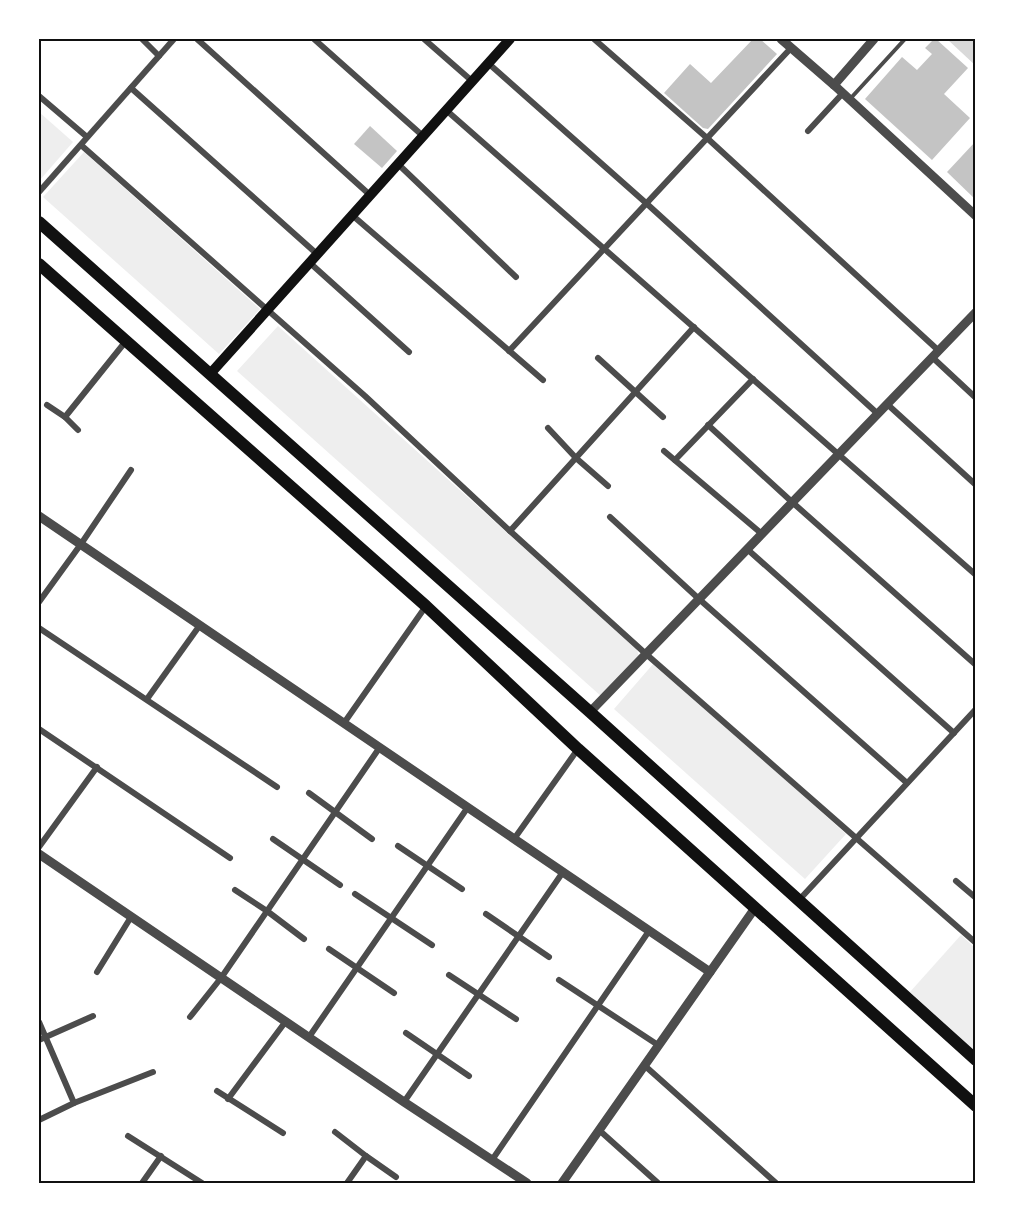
<svg xmlns="http://www.w3.org/2000/svg" width="1015" height="1222" viewBox="0 0 1015 1222" font-family="Jost,sans-serif">
<style>
.green{fill:#eee}
.water{fill:#d9d9d9}
.building{fill:#c4c4c4}
.lines{fill:none;stroke-linecap:round;stroke-linejoin:round}
.service{stroke:#4c4c4c;stroke-width:4}
.minor{stroke:#4c4c4c;stroke-width:6}
.tertiary{stroke:#4c4c4c;stroke-width:9}
.secondary{stroke:#111;stroke-width:10}
.primary{stroke:#111;stroke-width:12}
.neatline{fill:none;stroke:#111;stroke-width:2}
</style>
<rect width="100%" height="100%" fill="#fff"/>
<g class="green">
<path d="M39 112 73 142 39 181Z"/>
<path d="M84 152 260 309 219 354 43 197Z"/>
<path d="M278 326 637 650 639 656 602 697 237 371Z"/>
<path d="M654 663 846 834 805 879 614 709Z"/>
<path d="M961 935 976 949V1052L910 992Z"/>
</g>
<path class="water" d="M947 39H976V66Z"/>
<g class="building">
<path d="M753 39H760L777 54 708 129 703 128 664 93 690 64 711 83Z"/>
<path d="M934 39H936L968 68 944 94 970 118 932 160 865 99 902 57 917 70 932 54 925 48Z"/>
<path d="M370 126 397 151 382 168 354 144Z"/>
<path d="M976 141V200L947 172Z"/>
</g>
<g class="lines">
<path class="service" d="M850 99 905 39"/>
<g class="minor">
<path d="M142 39 159 56"/>
<path d="M197 39 370 195"/>
<path d="M314 39 423 136"/>
<path d="M424 39 472 81"/>
<path d="M594 39 707 138 939 351"/>
<path d="M488 63 646 203 878 414"/>
<path d="M131 88 317 254"/>
<path d="M39 96 87 137"/>
<path d="M446 110 976 575"/>
<path d="M808 131 843 93"/>
<path d="M81 145 365 396 510 531 646 654 976 943"/>
<path d="M398 164 516 277"/>
<path d="M39 192 174 39"/>
<path d="M352 215 543 380"/>
<path d="M310 263 409 352"/>
<path d="M509 351 791 48"/>
<path d="M932 357 976 398"/>
<path d="M598 358 663 417"/>
<path d="M887 404 976 485"/>
<path d="M47 405 65 417 78 430"/>
<path d="M65 417 126 341"/>
<path d="M708 425 792 502 976 665"/>
<path d="M548 428 576 458 608 486"/>
<path d="M664 451 762 534"/>
<path d="M675 460 753 379"/>
<path d="M610 517 699 599 907 783"/>
<path d="M510 531 694 327"/>
<path d="M747 549 954 733"/>
<path d="M39 602 81 544 131 470"/>
<path d="M39 628 277 787"/>
<path d="M147 699 200 625"/>
<path d="M344 723 426 606"/>
<path d="M39 729 230 858"/>
<path d="M309 793 372 839"/>
<path d="M273 839 340 885"/>
<path d="M514 839 578 749"/>
<path d="M398 846 462 889"/>
<path d="M39 847 97 767"/>
<path d="M956 881 976 898"/>
<path d="M235 890 267 911 304 939"/>
<path d="M355 894 432 945"/>
<path d="M799 900 976 709"/>
<path d="M486 914 549 957"/>
<path d="M329 949 394 993"/>
<path d="M97 972 131 917"/>
<path d="M449 975 516 1019"/>
<path d="M559 980 658 1045"/>
<path d="M190 1017 221 978 380 747"/>
<path d="M39 1022 74 1103"/>
<path d="M406 1033 469 1076"/>
<path d="M309 1037 468 807"/>
<path d="M39 1040 93 1016"/>
<path d="M644 1065 776 1183"/>
<path d="M217 1091 283 1133"/>
<path d="M228 1099 286 1021"/>
<path d="M404 1102 563 872"/>
<path d="M39 1120 74 1103 153 1072"/>
<path d="M599 1130 658 1183"/>
<path d="M335 1132 366 1156 396 1177"/>
<path d="M128 1136 202 1183"/>
<path d="M492 1160 649 931"/>
<path d="M142 1183 161 1156"/>
<path d="M347 1183 366 1156"/>
</g>
<g class="tertiary">
<path d="M781 39 834 85 976 216"/>
<path d="M834 85 874 39"/>
<path d="M39 516 710 972"/>
<path d="M590 712 976 312"/>
<path d="M39 854 404 1102 527 1183"/>
<path d="M562 1183 755 908"/>
</g>
<path class="secondary" d="M210 374 510 39"/>
<g class="primary">
<path d="M39 222 590 712 976 1060"/>
<path d="M39 264 426 606 578 749 976 1106"/>
</g>
</g>
<rect width="1015" height="1222" fill="none" stroke="#ffffff" stroke-width="81"/>
<rect x="40" y="40" width="934" height="1142" class="neatline"/>
</svg>
